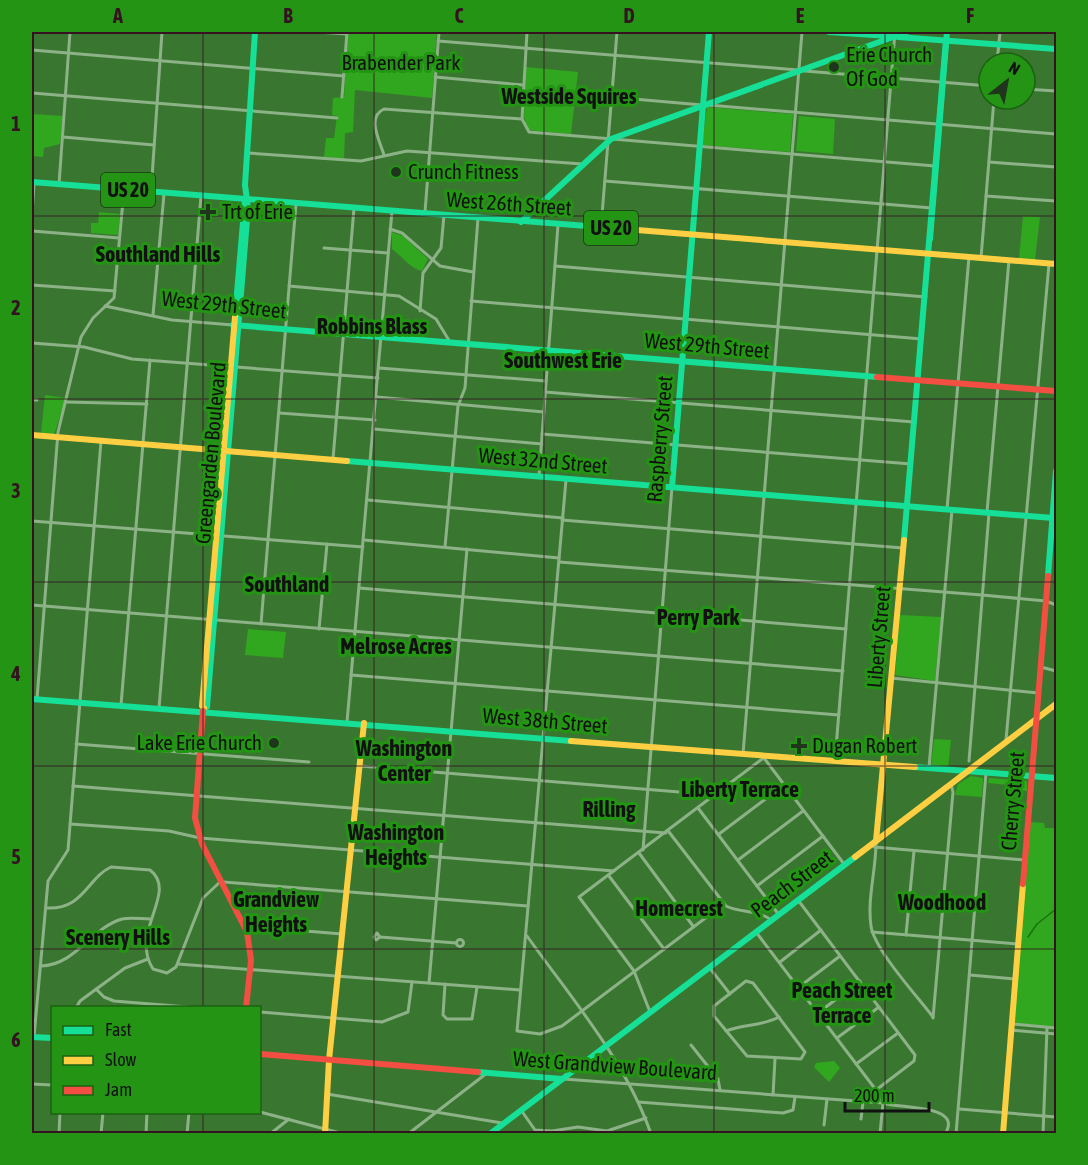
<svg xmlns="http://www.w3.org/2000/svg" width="1088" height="1165" viewBox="0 0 1088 1165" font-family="'Asap Condensed',sans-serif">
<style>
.green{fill:#30a71e}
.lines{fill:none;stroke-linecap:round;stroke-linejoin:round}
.stream{stroke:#1b720f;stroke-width:1.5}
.street{stroke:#8db287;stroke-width:3}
.fast{stroke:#16e098;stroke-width:6}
.slow{stroke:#ffcf43;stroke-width:6}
.jam{stroke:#f24e42;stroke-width:6}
.grid{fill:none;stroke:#341220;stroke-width:1.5;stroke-opacity:0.55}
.poi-dot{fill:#1f351c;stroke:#239413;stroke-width:2}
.labels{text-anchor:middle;stroke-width:6;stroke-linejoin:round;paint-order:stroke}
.shield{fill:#239413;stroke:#163812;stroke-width:1.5}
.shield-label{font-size:20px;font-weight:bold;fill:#111}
.poi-label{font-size:21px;fill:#111;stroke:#239413;text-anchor:start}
.park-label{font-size:21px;fill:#111;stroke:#239413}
.street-label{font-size:21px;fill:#111;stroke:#239413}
.neighbourhood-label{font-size:22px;font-weight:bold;fill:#111;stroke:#239413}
.neatline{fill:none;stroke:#341220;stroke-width:2}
.grid-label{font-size:20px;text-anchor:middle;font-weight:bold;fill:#341220}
</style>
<rect width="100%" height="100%" fill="#397730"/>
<g class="green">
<path d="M348 32H437L432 98 355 90 353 132 345 133 344 159 324 157 326 138H334L337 116 332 115 333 98 344 97Z"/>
<path d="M526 67 578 72 571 134 528 130 524 117Z"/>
<path d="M707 107 793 114 790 152 702 145Z"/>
<path d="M32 114 63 116 60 144 44 148 43 157 32 156Z"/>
<path d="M799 116 835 119 833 154 796 151Z"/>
<path d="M99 212 120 214 118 235 91 233V223H98Z"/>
<path d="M1023 216 1040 217 1035 260 1019 259Z"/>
<path d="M392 232 403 236 428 259 422 271C408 267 403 257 392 249Z"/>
<path d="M45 395 66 398 54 435 41 434Z"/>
<path d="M900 615 941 617 935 681 895 675Z"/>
<path d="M248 629 286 632 283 658 245 655Z"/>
<path d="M934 739 951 740 948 768 931 765Z"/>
<path d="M971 776 983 778 982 797 955 795 958 784Z"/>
<path d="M989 778 1027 781V791L1008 789V785L988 783Z"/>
<path d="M1030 822 1044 823 1045 828H1056V1027L1014 1023Z"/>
<path d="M834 1061 840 1068 829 1082 814 1067 816 1063Z"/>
</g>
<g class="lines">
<path class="stream" d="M1028 937 1037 924 1056 909"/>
<g class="street">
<path d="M317 32 347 34"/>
<path d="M527 32 522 119 529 132 935 166"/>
<path d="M438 41 798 70"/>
<path d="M32 50 344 76"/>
<path d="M997 63 1000 32"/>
<path d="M805 71 989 86"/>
<path d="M435 77 523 85"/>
<path d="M1025 89 1056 91"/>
<path d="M32 93 337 118"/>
<path d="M342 97 347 32"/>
<path d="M611 97 702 105"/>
<path d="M708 105 1056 134"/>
<path d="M63 137 154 145"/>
<path d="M248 153 361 161 407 151 582 164"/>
<path d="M384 155C380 141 366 117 384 109L522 119"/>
<path d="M989 162 1056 167"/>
<path d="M605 181 932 208"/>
<path d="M59 184 70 32"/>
<path d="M151 192 162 32"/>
<path d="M986 196 1056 201"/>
<path d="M425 212 439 32"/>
<path d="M32 215 34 184"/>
<path d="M601 227 617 32"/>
<path d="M390 229 402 233 440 266 473 272"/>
<path d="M32 231 119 238"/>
<path d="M324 248 388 253"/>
<path d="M981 258 994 99"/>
<path d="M555 266 926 297"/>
<path d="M32 285 115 291"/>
<path d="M289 286 399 296 436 319 450 342"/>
<path d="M471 301 922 339"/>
<path d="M105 306 172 320 233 325"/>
<path d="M420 311 423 273 441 248 444 215"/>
<path d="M153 315 164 194"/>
<path d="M32 343 84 347 132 359 378 378"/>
<path d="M379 368 546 381"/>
<path d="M545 392 914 422"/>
<path d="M377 397 544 412"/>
<path d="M32 400H37"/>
<path d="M66 402 147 404"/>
<path d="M279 413 375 420"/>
<path d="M374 429 542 444"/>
<path d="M542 434 911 464"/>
<path d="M333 459 354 208"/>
<path d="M539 476 558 225"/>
<path d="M566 480 517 1031 540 1034 562 1026 724 904"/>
<path d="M368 500 563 518"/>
<path d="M947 509 969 257"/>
<path d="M987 512 1009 260"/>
<path d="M562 520 903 548"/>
<path d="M32 521 363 547"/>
<path d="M364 540 559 558"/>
<path d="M445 547 458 406 465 388 478 218"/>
<path d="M559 562 982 595 1046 601 1056 605"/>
<path d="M359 588 846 629"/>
<path d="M32 605 843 671"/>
<path d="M261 624 296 204"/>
<path d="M319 629 327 544"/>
<path d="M1041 667 1056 671"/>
<path d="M351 675 839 715"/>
<path d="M891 678 1038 693"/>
<path d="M37 699 58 432 81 337 93 318 114 298 124 190"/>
<path d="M121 705 150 360"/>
<path d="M159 708 201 196"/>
<path d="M347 722 392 211"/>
<path d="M1006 740 1049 264"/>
<path d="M76 744 309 762"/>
<path d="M743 754 802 32"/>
<path d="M764 758 844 864"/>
<path d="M835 760 895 32"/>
<path d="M969 761 989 513"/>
<path d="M360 766 716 795"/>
<path d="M929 767 952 510"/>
<path d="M73 786 666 833"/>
<path d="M698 808 779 915"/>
<path d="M70 824 169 831 200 838 614 871"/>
<path d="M669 832 726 906C740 913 759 910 771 920"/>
<path d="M719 834 784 785"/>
<path d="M876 843C876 870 867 899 871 926 874 949 917 996 933 1017"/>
<path d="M874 847 1025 860"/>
<path d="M643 850 672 487"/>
<path d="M639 853 693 926"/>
<path d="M738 860 803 811"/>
<path d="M609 876 664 949"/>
<path d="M223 882 528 906"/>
<path d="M757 886 823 836"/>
<path d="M798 900 915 1055 914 1061 876 1090"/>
<path d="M46 908C84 910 87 878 111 867L150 870C179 892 129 932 153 969L167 973 176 967 203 898 221 881"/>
<path d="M245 926 342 934"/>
<path d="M756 932 879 1094 883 1103 880 1134"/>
<path d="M872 932 1018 944"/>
<path d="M906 935 914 851"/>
<path d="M527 936C571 998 626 1061 651 1134"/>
<path d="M380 937 377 933 374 937 376 940 380 937 456 943"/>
<circle cx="460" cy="943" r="3.5"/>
<path d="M780 962 821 930"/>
<path d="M178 964 520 990"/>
<path d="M41 966C76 965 91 928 122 919 131 917 141 919 151 919"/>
<path d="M709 967 730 994"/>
<path d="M970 975 1015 979"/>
<path d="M746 981 753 983 805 1052 801 1059 747 1056 714 1016V1006Z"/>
<path d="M429 983 467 549"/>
<path d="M445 984 443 1015 447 1019H472L477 987"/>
<path d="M799 987 840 956"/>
<path d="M96 989 104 997 114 1001 200 1008"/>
<path d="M76 1008 80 1001 125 968 148 959"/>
<path d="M260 1012 382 1022 408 1012 412 982"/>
<path d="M650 1012 634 971 579 897 766 756"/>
<path d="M818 1013 860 981"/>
<path d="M933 1018 953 792 951 784"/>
<path d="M1012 1024 1056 1028"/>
<path d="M1011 1030 1056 1034"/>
<path d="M726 1031C744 1024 763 1026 779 1017"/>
<path d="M34 1037 48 881 68 850 101 441"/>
<path d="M837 1038 879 1007"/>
<path d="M691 1045 718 1079 720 1090"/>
<path d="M856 1064 898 1033"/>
<path d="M564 1079 883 1103C899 1109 964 1104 945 1134"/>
<path d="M32 1084 52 1085"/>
<path d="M327 1094 502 1123"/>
<path d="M773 1095 775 1059"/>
<path d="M638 1102 783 1113 793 1110 795 1097"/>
<path d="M959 1109 1056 1117"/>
<path d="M521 1110 535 1130 552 1131 578 1127 607 1131 646 1118"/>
<path d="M260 1112 344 1134"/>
<path d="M861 1119 863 1102"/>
<path d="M824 1125 827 1099"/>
<path d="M59 1134 60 1112"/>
<path d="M101 1134 103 1112"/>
<path d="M146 1134 147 1112"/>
<path d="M187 1134 189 1112"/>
<path d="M270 1134 289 1119"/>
<path d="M408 1134 487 1073"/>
<path d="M956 1134 986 773"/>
<path d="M1043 1134 1047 1028"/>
</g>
<g class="fast">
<path d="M829 32 889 36"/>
<path d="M898 37 1056 49"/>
<path d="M32 182 637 230"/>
<path d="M521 222 611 139 907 32"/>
<path d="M930 239 947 32"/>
<path d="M236 305 245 199"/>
<path d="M233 325 877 377"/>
<path d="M347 461 1053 518"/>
<path d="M672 487 709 32"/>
<path d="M904 540 946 40"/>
<path d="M1048 576 1056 471"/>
<path d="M32 699 571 741"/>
<path d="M204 708 207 707 248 208 245 185 255 32"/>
<path d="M915 767 1056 778"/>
<path d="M32 1037 52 1038"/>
<path d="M478 1072 562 1079"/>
<path d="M490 1134 855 857"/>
</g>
<g class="slow">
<path d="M637 230 1056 264"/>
<path d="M32 435 347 461"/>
<path d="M204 708 202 706 236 305"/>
<path d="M571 741 915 767"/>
<path d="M876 841 904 540"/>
<path d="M855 857 1056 704"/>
<path d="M325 1134 329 1060 364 723"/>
<path d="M1003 1134 1023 884"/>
</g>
<g class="jam">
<path d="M877 377 1056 391"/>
<path d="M203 711 195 818 202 844 247 932 251 960 246 1008"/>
<path d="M1023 884 1048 576"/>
<path d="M260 1054 478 1072"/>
</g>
</g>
<path class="grid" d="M203 32V1008M374 32V1134M544 32V1134M714 32V1134M885 32V1134M32 216H1056M32 399H1056M32 582H1056M32 766H1056M32 949H1056M203 1112V1134"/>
<g class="poi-dot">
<circle cx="834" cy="67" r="6"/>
<circle cx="396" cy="172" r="6"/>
<path d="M205 203h6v6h6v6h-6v6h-6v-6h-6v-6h6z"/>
<circle cx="274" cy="743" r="6"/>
<path d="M796 737h6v6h6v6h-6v6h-6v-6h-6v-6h6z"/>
</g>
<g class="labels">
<g class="shield">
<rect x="101" y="173" width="54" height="34" rx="4.5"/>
<rect x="584" y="211" width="54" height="34" rx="4.5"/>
</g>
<g class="shield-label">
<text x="128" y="197">US 20</text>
<text x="611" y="235">US 20</text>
</g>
<g class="poi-label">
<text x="846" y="62">Erie Church<tspan x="846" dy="24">Of God</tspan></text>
<text x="408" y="179">Crunch Fitness</text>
<text x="222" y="219">Trt of Erie</text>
<text x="262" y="750" text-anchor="end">Lake Erie Church</text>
<text x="812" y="753">Dugan Robert</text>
</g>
<g class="park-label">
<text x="401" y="70">Brabender Park</text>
</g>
<g class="street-label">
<text transform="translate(509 204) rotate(4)" y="7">West 26th Street</text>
<text transform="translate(224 305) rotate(6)" y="7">West 29th Street</text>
<text transform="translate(707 346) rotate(5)" y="7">West 29th Street</text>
<text transform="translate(660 439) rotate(-85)" y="7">Raspberry Street</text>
<text transform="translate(211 453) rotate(-85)" y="7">Greengarden Boulevard</text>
<text transform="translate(543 461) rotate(5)" y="7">West 32nd Street</text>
<text transform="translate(879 637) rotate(-85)" y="7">Liberty Street</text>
<text transform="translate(545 721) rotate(5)" y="7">West 38th Street</text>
<text transform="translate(1013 801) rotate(-85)" y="7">Cherry Street</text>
<text transform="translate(792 884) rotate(-37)" y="7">Peach Street</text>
<text transform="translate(615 1066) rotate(4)" y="7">West Grandview Boulevard</text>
</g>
<g class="neighbourhood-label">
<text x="569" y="104">Westside Squires</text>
<text x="158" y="262">Southland Hills</text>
<text x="372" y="334">Robbins Blass</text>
<text x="563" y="368">Southwest Erie</text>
<text x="287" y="592">Southland</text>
<text x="698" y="625">Perry Park</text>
<text x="396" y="654">Melrose Acres</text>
<text x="404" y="756">Washington<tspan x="404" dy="25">Center</tspan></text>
<text x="740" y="797">Liberty Terrace</text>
<text x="609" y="817">Rilling</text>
<text x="396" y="840">Washington<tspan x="396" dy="25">Heights</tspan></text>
<text x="276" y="907">Grandview<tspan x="276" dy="25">Heights</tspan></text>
<text x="942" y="910">Woodhood</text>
<text x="679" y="916">Homecrest</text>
<text x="118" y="945">Scenery Hills</text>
<text x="842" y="998">Peach Street<tspan x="842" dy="25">Terrace</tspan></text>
</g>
</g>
<rect width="1088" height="1165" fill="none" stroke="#239413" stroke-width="66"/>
<rect x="51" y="1006" width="210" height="108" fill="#239413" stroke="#1c6012" stroke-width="1.5"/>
<rect x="63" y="1026" width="30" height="9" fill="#16e098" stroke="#1c6012" stroke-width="1.5"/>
<text x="105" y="1036" font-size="18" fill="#111111">Fast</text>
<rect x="63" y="1056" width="30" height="9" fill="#ffcf43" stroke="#1c6012" stroke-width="1.5"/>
<text x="105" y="1066" font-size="18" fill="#111111">Slow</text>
<rect x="63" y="1086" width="30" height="9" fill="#f24e42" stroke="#1c6012" stroke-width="1.5"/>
<text x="105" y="1096" font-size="18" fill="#111111">Jam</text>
<g transform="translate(1007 81) rotate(31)"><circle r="28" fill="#239413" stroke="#1c6012" stroke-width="1.5"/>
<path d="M0-4.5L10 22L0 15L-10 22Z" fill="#1f351c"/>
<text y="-9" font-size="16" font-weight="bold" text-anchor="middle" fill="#111111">N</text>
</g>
<path d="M845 1102v9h84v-9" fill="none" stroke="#111111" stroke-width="3"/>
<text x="854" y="1102" font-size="18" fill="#111111" stroke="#239413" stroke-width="4.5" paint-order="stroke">200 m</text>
<rect x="33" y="33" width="1022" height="1099" class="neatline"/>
<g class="grid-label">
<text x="118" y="23">A</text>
<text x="288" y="23">B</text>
<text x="459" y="23">C</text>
<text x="629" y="23">D</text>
<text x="800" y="23">E</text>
<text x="970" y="23">F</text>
<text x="16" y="131">1</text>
<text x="16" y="315">2</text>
<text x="16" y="498">3</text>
<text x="16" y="681">4</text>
<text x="16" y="864">5</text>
<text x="16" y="1047">6</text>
</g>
</svg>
